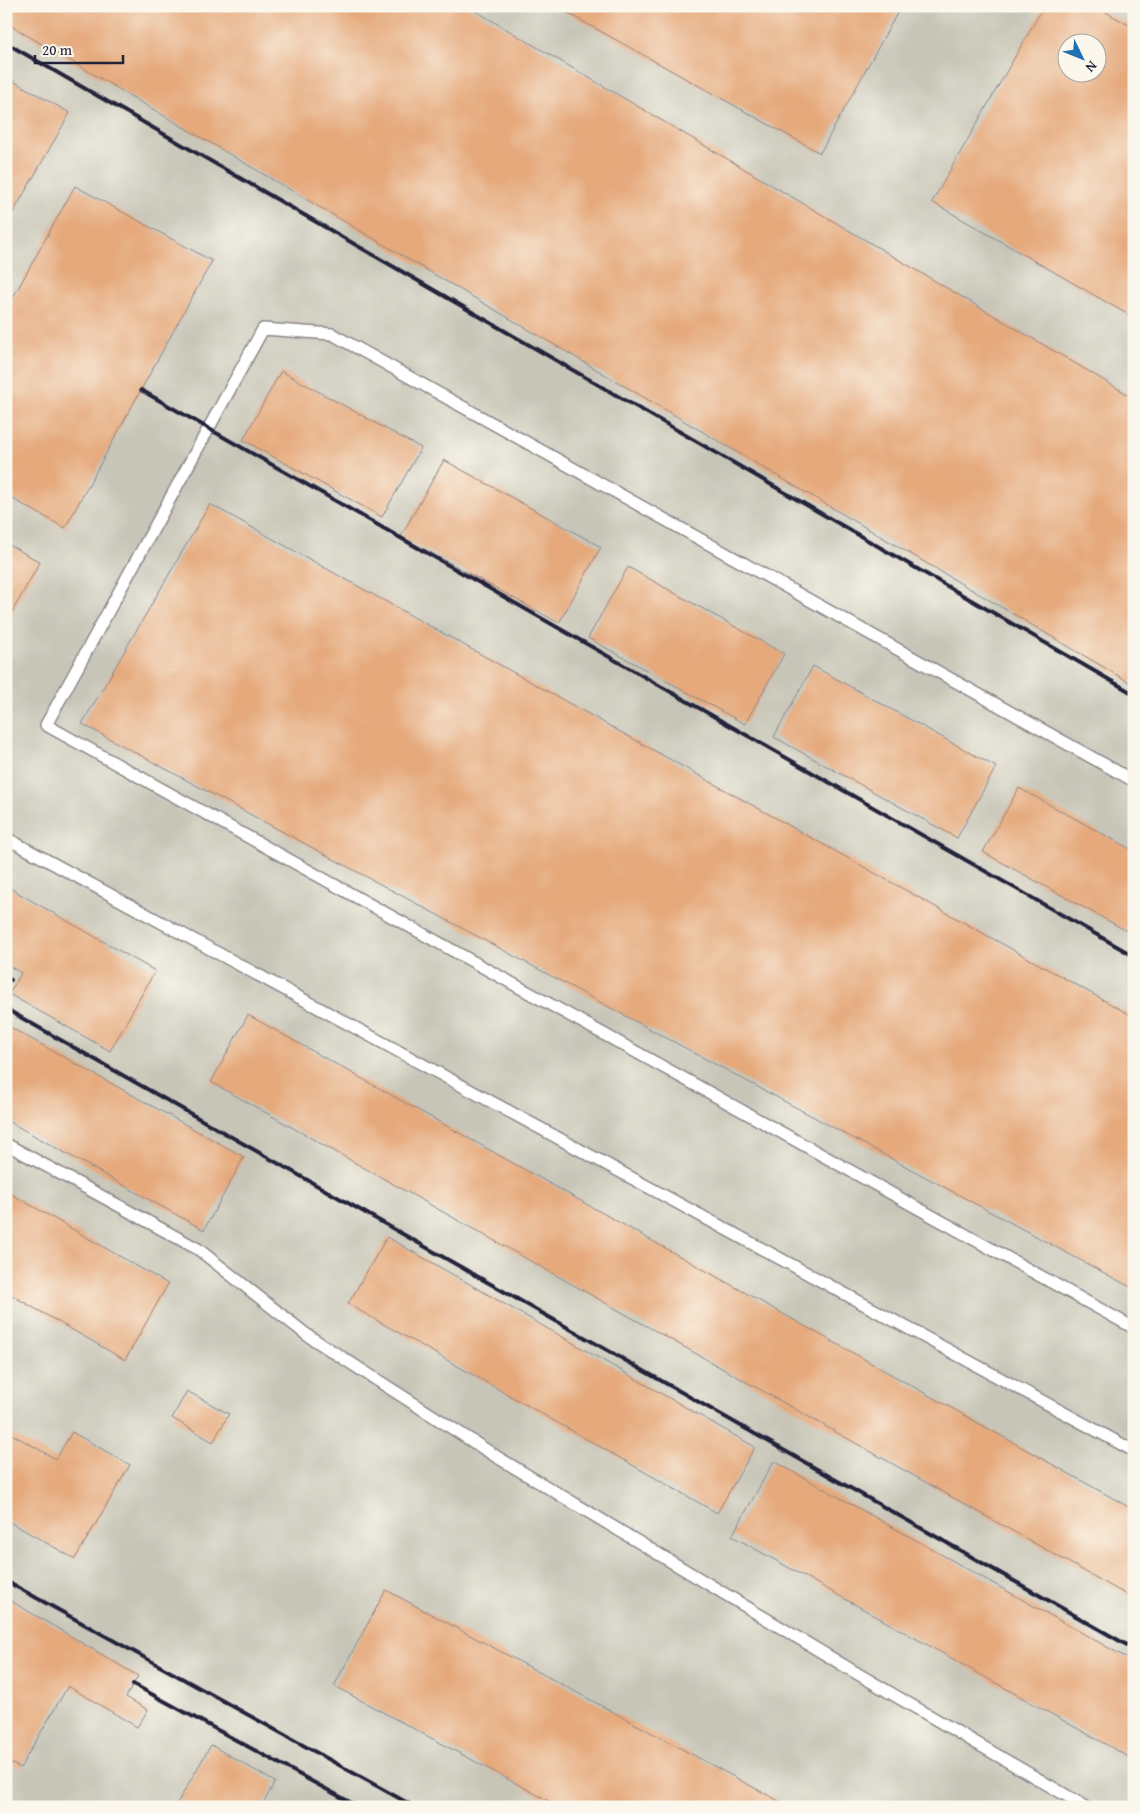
<svg xmlns="http://www.w3.org/2000/svg" width="1140" height="1813" viewBox="0 0 1140 1813" font-family="'Gentium Book Plus',serif">
<style>
.industrial{fill:#c7c5b8;fill-rule:evenodd}
.building{fill:#e5a97b;fill-rule:evenodd}
.lines{fill:none;stroke-linecap:round;stroke-linejoin:round}
.lane-casing{stroke:#8c8688;stroke-width:14}
.lane{stroke:#fff;stroke-width:11}
.rail{stroke:#22223b;stroke-width:4}
</style>
<rect width="100%" height="100%" fill="#fbf7ec"/>
<filter id="ink" filterUnits="userSpaceOnUse"><feTurbulence type="fractalNoise" baseFrequency=".02" numOctaves="2"/><feDisplacementMap in="SourceGraphic" scale="10" xChannelSelector="R" yChannelSelector="G"/><feConvolveMatrix kernelMatrix="1 2 1 2 8 2 1 2 1" color-interpolation-filters="sRGB"/></filter>
<filter id="wash" filterUnits="userSpaceOnUse"><feTurbulence type="fractalNoise" baseFrequency=".0096" numOctaves="4" result="noise"/><feDisplacementMap in="SourceGraphic" scale="20" xChannelSelector="R" yChannelSelector="G"/><feGaussianBlur stdDeviation="1.12" result="paint"/><feColorMatrix in="noise" values="0 0 0 0 0 0 0 0 0 0 0 0 0 0 0 0 0 1.4 0 .05"/><feComposite in="paint" operator="in"/></filter>
<g filter="url(#wash)">
<rect width="100%" height="100%" fill="#f5ead5"/>
<path class="industrial" d="M6 6H1134V1807H6ZM1068 42H1098V72H1068Z"/>
<g id="blocks">
<g class="building">
<path d="M6 6H467L1134 398V685L6 23Z"/>
<path d="M555 6H901L820 153Z"/>
<path d="M1044 6H1095L1134 28V318L932 202ZM1068 42H1098V72H1068Z"/>
<path d="M6 77 70 113 6 225Z"/>
<path d="M75 186 212 261 65 528 6 495V310Z"/>
<path d="M281 371 421 448 382 517 243 440Z"/>
<path d="M444 460 601 547 559 623 401 536Z"/>
<path d="M210 504 1134 1017V1289L82 724Z"/>
<path d="M6 543 40 562 6 623Z"/>
<path d="M628 567 784 654 745 724 588 638Z"/>
<path d="M813 666 996 767 957 838 774 737Z"/>
<path d="M1019 788 1134 851V935L983 852Z"/>
<path d="M6 886 155 971 110 1051 9 994 21 973 6 964Z"/>
<path d="M248 1015 1134 1510V1599L211 1082Z"/>
<path d="M6 1025 244 1157 204 1230 6 1120Z"/>
<path d="M6 1191 168 1284 125 1360 6 1292Z"/>
<path d="M387 1237 755 1447 717 1513 348 1304Z"/>
<path d="M187 1391 229 1414 213 1442 172 1418Z"/>
<path d="M6 1431 56 1459 72 1432 130 1465 75 1559 6 1520Z"/>
<path d="M774 1461 1134 1662V1760L732 1536Z"/>
<path d="M386 1590 790 1807H560L334 1686Z"/>
<path d="M6 1598 138 1676 126 1697 148 1710 137 1727 68 1686 20 1768 6 1760Z"/>
<path d="M211 1745 275 1782 261 1807H175Z"/>
</g>
</g>
</g>
<g filter="url(#ink)">
<use href="#blocks" fill-opacity="0" stroke="#8c8688" stroke-width="1"/>
<g class="lines">
<defs>
<g id="lane">
<path d="M1134 781 332 334 263 329 46 725 1134 1328"/>
<path d="M6 838 1134 1451"/>
<path d="M6 1144 198 1249 307 1335 497 1457 858 1674 1086 1807"/>
</g>
</defs>
<use href="#lane" class="lane-casing"/>
<use href="#lane" class="lane"/>
<g class="rail">
<path d="M6 43 1134 694"/>
<path d="M141 390 1134 956"/>
<path d="M6 977 11 980"/>
<path d="M6 1009 1134 1649"/>
<path d="M6 1581 415 1807"/>
<path d="M133 1684 359 1807"/>
</g>
</g>
</g>
<rect width="1140" height="1813" fill="none" stroke="#fbf7ec" stroke-width="25"/>
<g transform="translate(1082 58) rotate(133)"><circle r="24" fill="#fbf7ec" stroke="#a4a2a5"/>
<path d="M0-4L9 19L0 12L-9 19Z" fill="#1f6fb2"/>
<text y="-8" font-size="14" font-weight="bold" text-anchor="middle" fill="#22223b">N</text>
</g>
<path d="M35 55v8h88v-8" fill="none" stroke="#22223b" stroke-width="2.5"/>
<text x="42" y="55" font-size="15" fill="#22223b" stroke="#fbf7ec" stroke-width="4" paint-order="stroke">20 m</text>
</svg>
